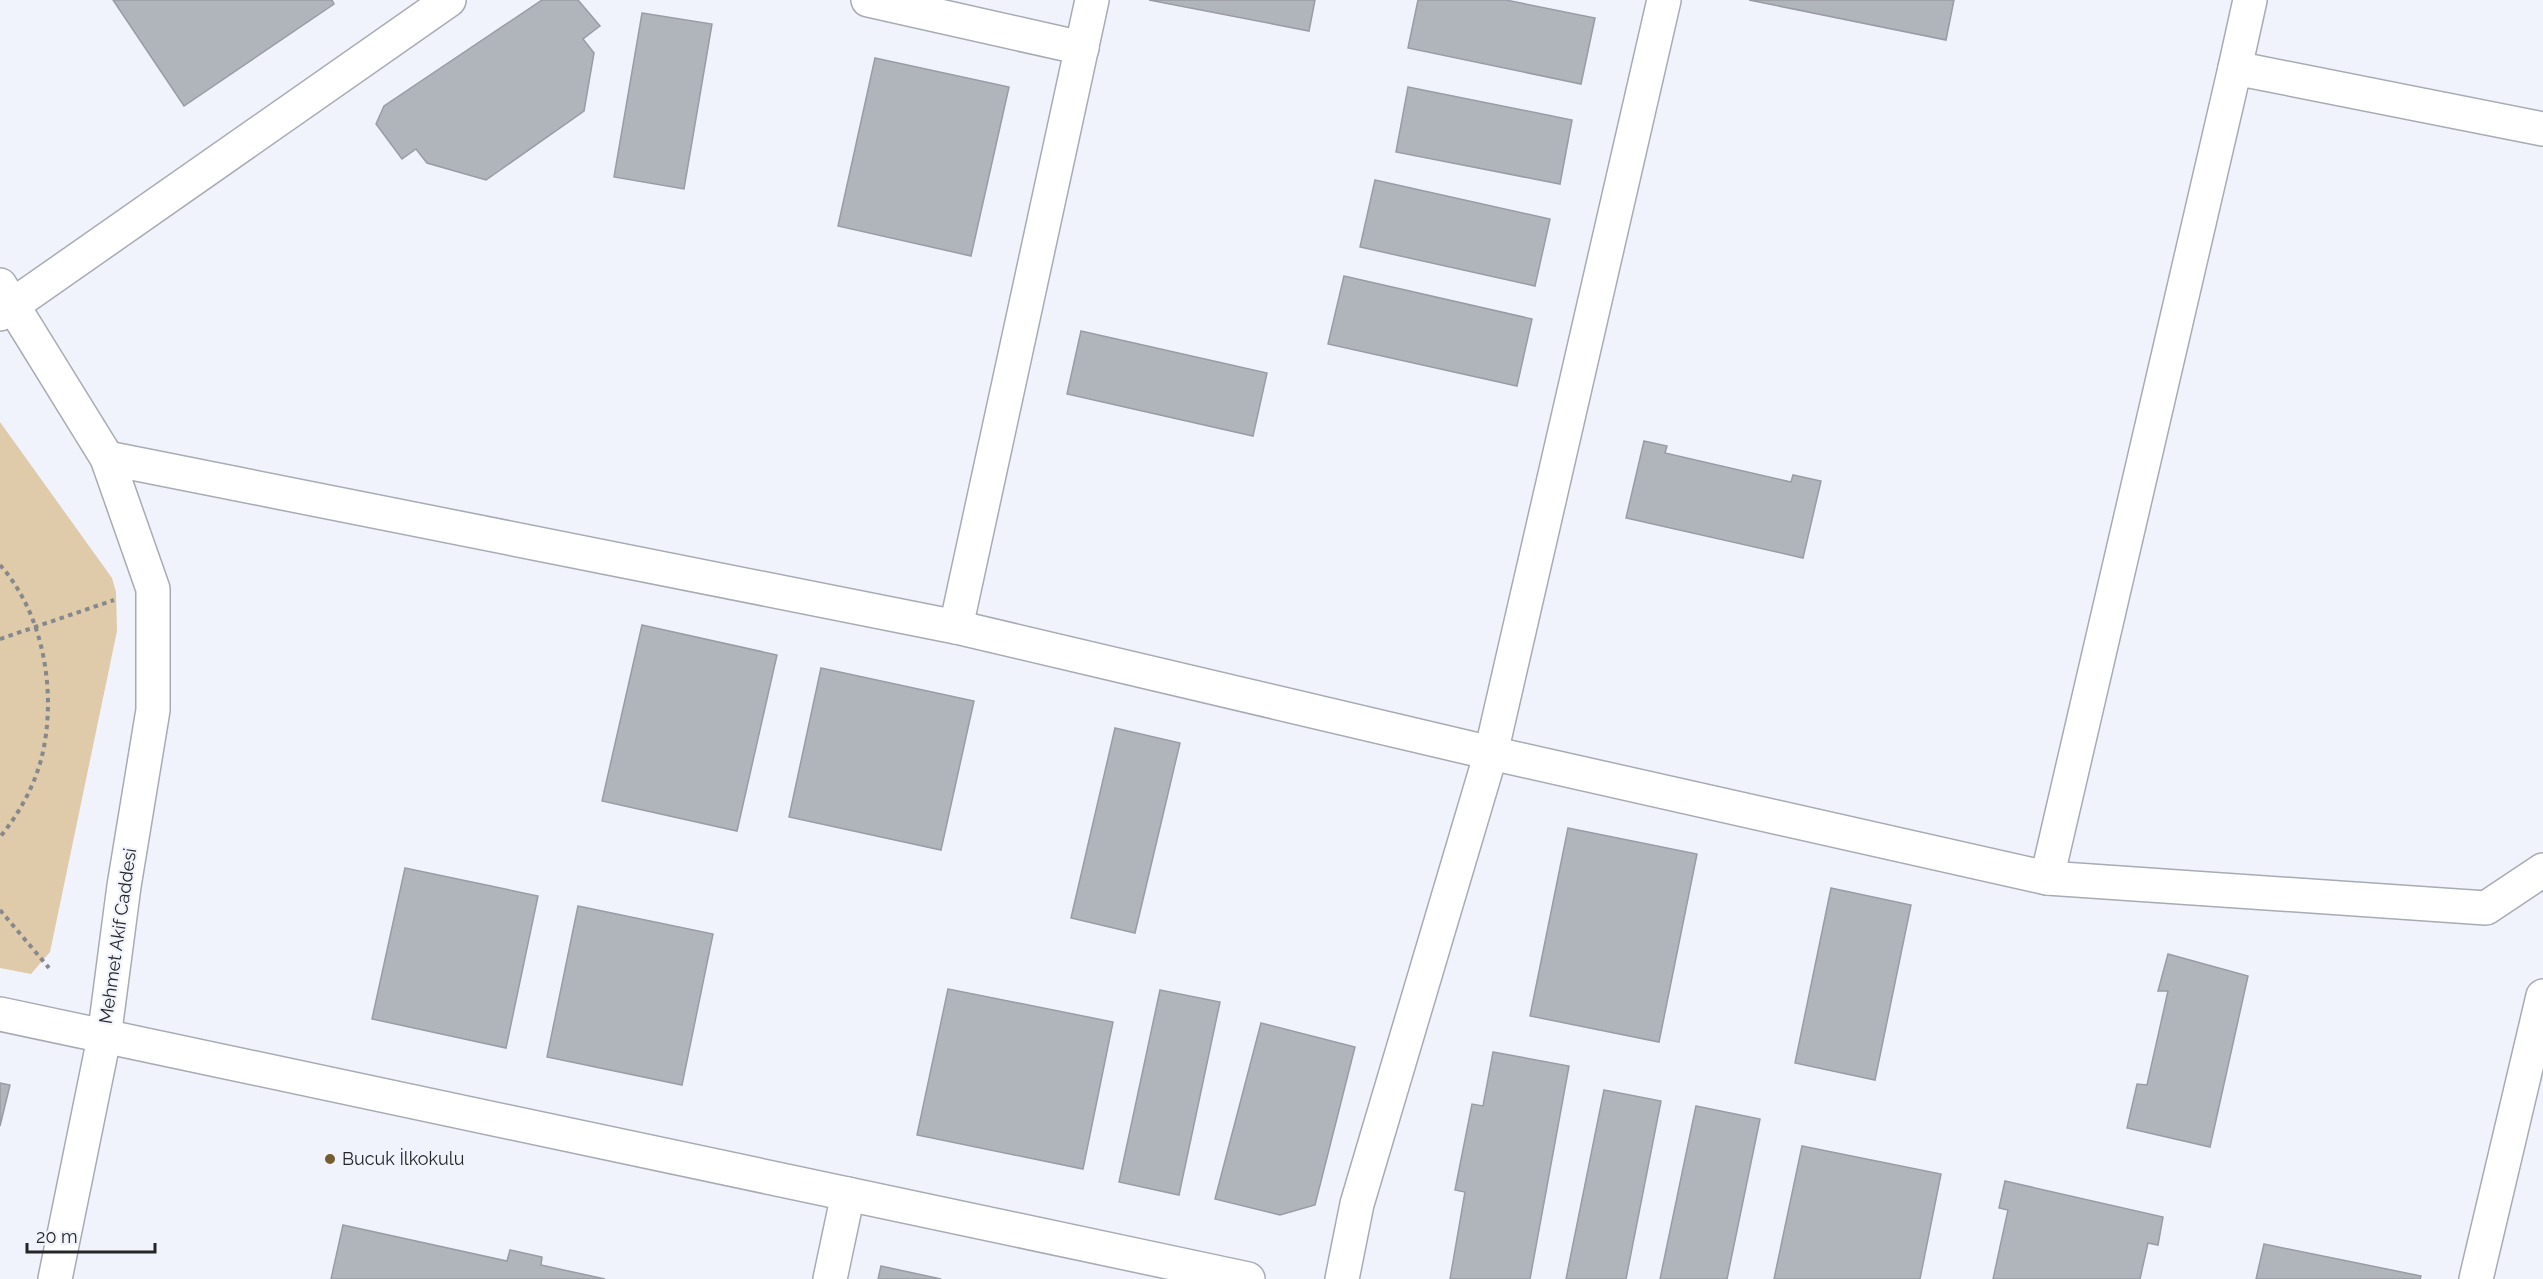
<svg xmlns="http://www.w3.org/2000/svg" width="2543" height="1279" viewBox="0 0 2543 1279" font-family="Raleway,sans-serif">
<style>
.green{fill:#dfcba9}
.building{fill:#b0b4bb;stroke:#999ca4;stroke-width:1.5}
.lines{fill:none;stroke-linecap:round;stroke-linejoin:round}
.minor-casing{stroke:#a8abb3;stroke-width:36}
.path{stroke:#85888d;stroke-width:4;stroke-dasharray:4.5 4.5;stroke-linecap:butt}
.minor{stroke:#fff;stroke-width:33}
.poi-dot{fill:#755b2d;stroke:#f0f3fb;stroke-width:2}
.labels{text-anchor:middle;stroke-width:4.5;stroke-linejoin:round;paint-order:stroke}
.street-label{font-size:18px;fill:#232527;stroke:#f0f3fb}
.poi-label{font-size:18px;fill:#232527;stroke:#f0f3fb;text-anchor:start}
</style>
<rect width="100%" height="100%" fill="#f0f3fb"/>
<path class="green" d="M0 422 112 578 116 592 117 631 50 952 31 974 0 968Z"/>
<g class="building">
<path d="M113 0H332L334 4 184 106Z"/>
<path d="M542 0H578L600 26 583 39 594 53 584 111 486 180 427 163 416 149 402 159 376 124 384 106Z"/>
<path d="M1149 0H1315L1309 31Z"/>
<path d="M1418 0H1506L1595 18 1581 84 1408 48Z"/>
<path d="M1749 0H1954L1946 40Z"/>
<path d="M642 13 712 24 684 189 614 177Z"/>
<path d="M875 58 1009 87 971 256 838 226Z"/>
<path d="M1408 87 1572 120 1560 184 1396 152Z"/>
<path d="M1375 180 1550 219 1535 286 1360 247Z"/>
<path d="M1344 276 1532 319 1517 386 1328 344Z"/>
<path d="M1081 331 1267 373 1253 436 1067 394Z"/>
<path d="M1644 441 1667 446 1665 453 1791 482 1793 475 1821 481 1803 558 1626 518Z"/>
<path d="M642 625 777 655 737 831 602 801Z"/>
<path d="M821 668 974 701 941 850 789 817Z"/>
<path d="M1115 728 1180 743 1135 933 1071 918Z"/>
<path d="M1568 828 1697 854 1659 1042 1530 1016Z"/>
<path d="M405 868 538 896 506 1048 372 1019Z"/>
<path d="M1831 888 1911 905 1875 1080 1795 1063Z"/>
<path d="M578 906 713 934 682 1085 547 1057Z"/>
<path d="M2168 954 2248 976 2210 1147 2127 1128 2137 1084 2147 1085 2168 991H2158Z"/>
<path d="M948 989 1113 1022 1083 1169 917 1135Z"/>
<path d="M1160 990 1220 1002 1179 1195 1119 1182Z"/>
<path d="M1261 1023 1355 1047 1315 1205 1280 1215 1215 1199Z"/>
<path d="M1493 1052 1569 1066 1530 1279H1450L1465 1192 1455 1190 1472 1104 1483 1106Z"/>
<path d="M0 1083 10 1085 0 1126Z"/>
<path d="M1604 1090 1661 1101 1626 1279H1566Z"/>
<path d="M1696 1106 1760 1119 1727 1279H1660Z"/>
<path d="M1802 1146 1941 1174 1920 1279H1774Z"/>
<path d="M2005 1181 2163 1217 2158 1245 2148 1243 2140 1279H1993L2008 1210 1999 1208Z"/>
<path d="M343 1225 507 1261 510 1250 542 1257 541 1265 605 1279H331Z"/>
<path d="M2264 1244 2421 1276 2420 1279H2256Z"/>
<path d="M881 1266 941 1279H878Z"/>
</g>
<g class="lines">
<defs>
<g id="minor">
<path d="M868 0 1082 48"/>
<path d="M2235 68 2250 0"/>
<path d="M0 285 107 458 153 589V710L124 886 104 1038 55 1279"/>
<path d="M0 314 449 0"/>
<path d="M107 458 956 627 1491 753 2047 878 2486 908 2543 870"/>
<path d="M956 627 1092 0"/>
<path d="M2047 878 2235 68 2543 129"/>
<path d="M0 1014 1248 1279"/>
<path d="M830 1279 848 1194"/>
<path d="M1342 1279 1357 1204 1491 753 1664 0"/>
<path d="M2476 1279 2543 996"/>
</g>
</defs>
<use href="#minor" class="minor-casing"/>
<g class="path">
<path d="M0 565C44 614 57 693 42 756 35 785 19 814 0 837"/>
<path d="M0 639 114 600"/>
<path d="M0 910 49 968"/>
</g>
<use href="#minor" class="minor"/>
</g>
<circle class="poi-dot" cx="330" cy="1159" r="6"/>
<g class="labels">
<g class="street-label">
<text transform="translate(118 936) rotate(-82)" y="6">Mehmet Akif Caddesi</text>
</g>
<g class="poi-label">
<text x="342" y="1165">Bucuk İlkokulu</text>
</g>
</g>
<path d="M27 1243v9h128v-9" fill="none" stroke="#232527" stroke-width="3"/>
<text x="36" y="1243" font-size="18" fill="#232527" stroke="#f0f3fb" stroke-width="4.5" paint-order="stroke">20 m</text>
</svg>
